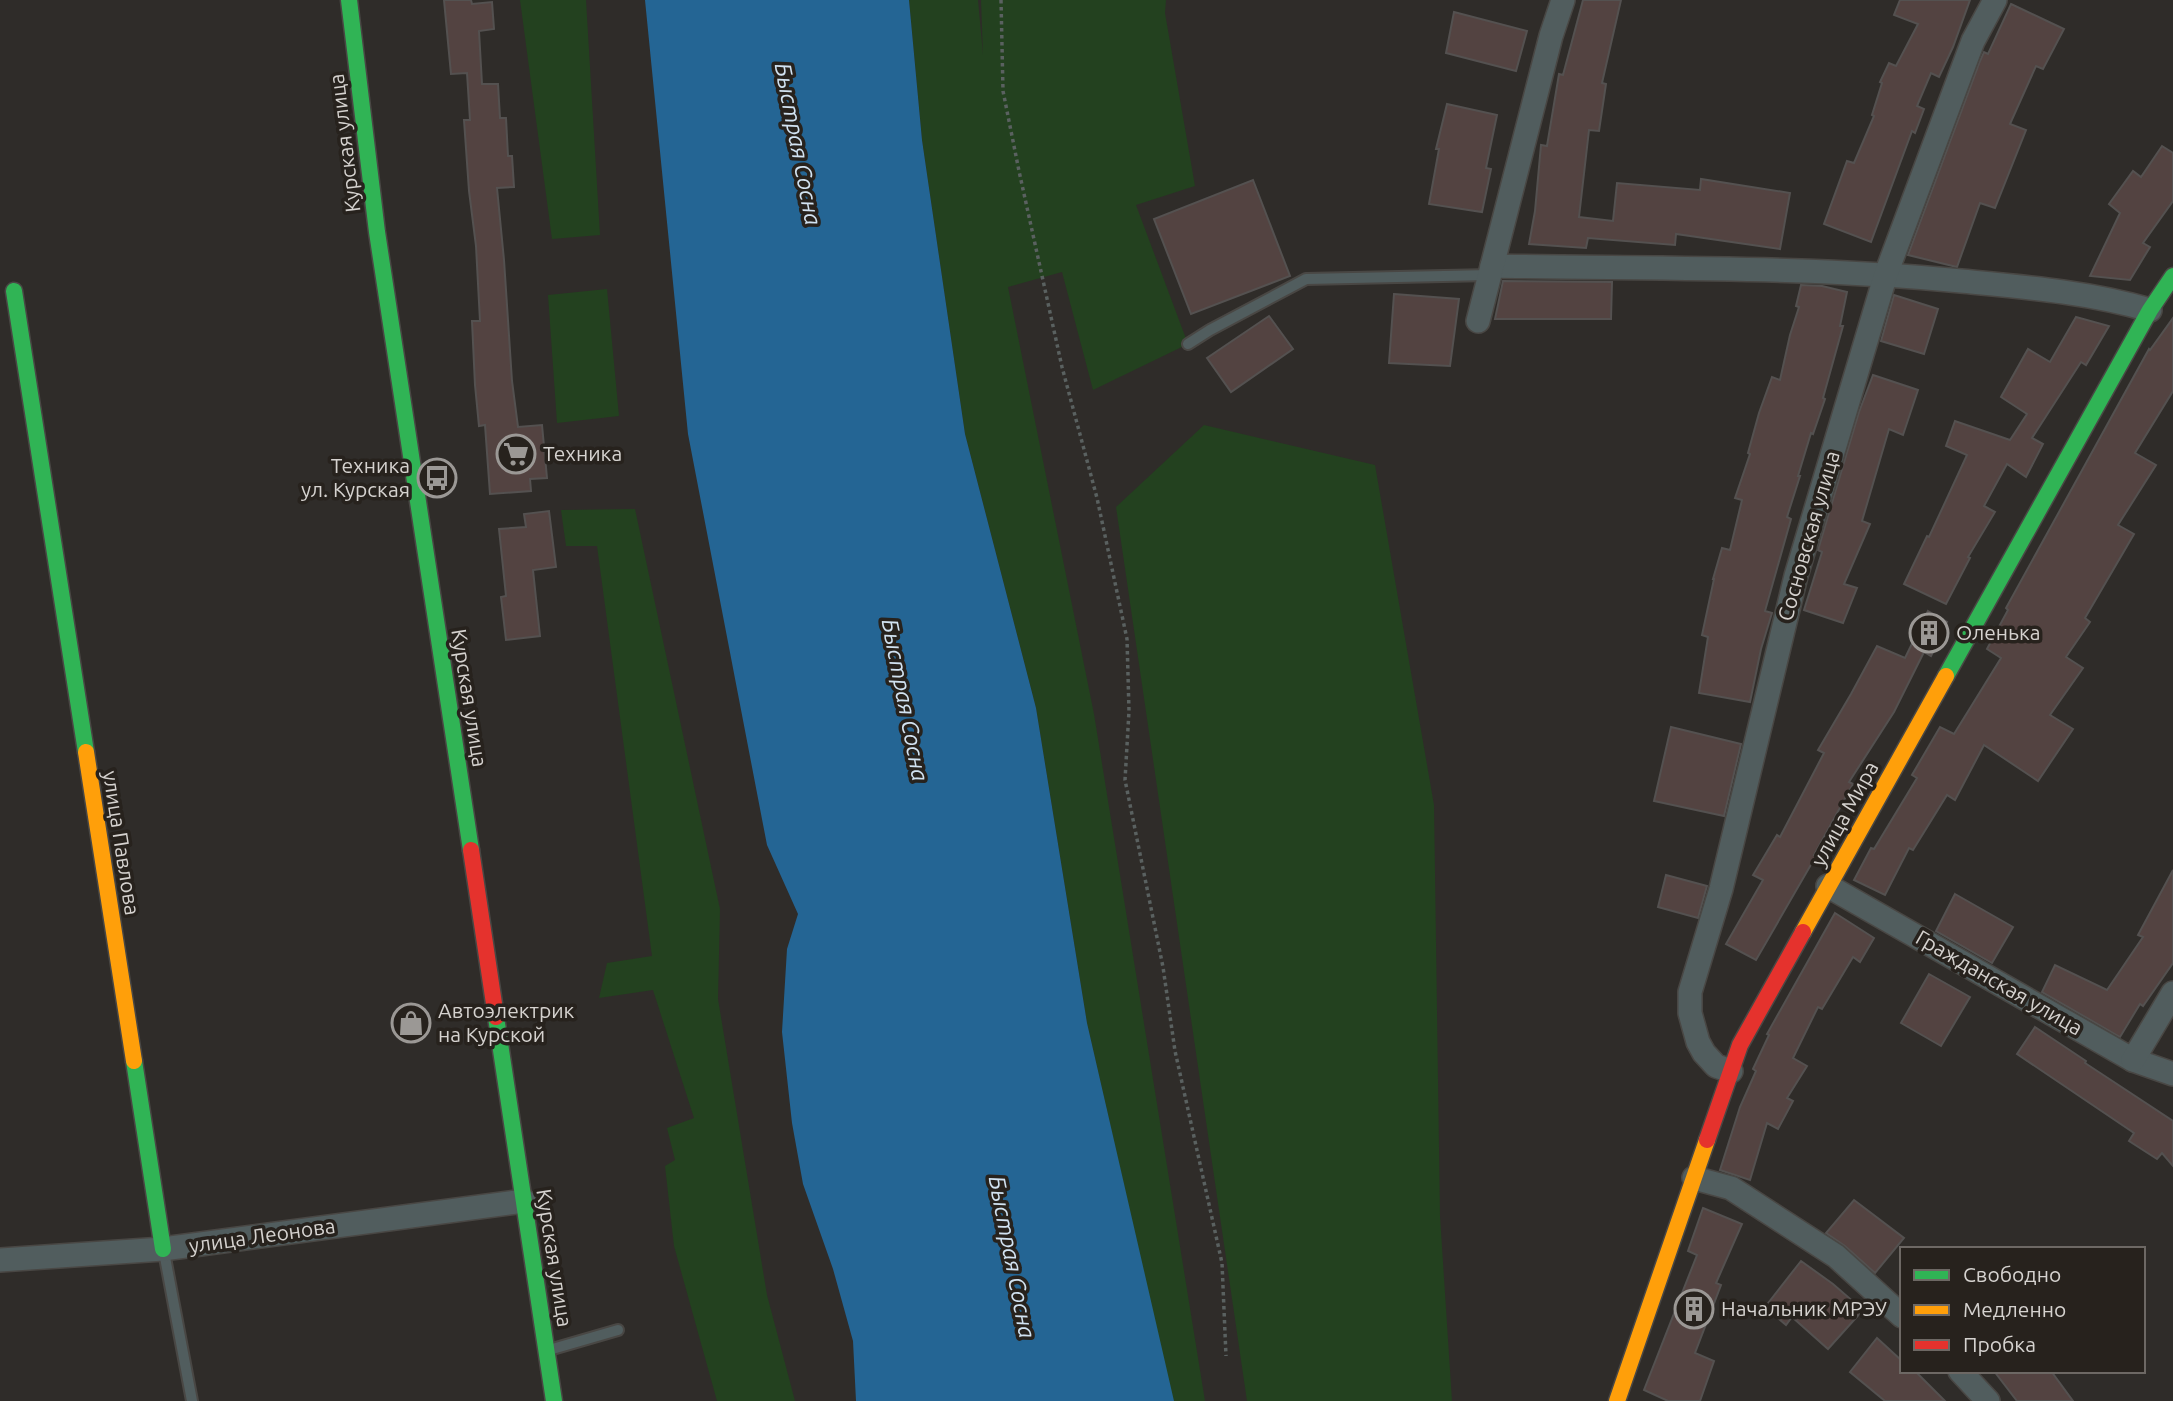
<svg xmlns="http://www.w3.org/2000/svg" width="2173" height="1401" viewBox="0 0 2173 1401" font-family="Ubuntu,sans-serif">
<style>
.green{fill:#23411f}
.water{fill:#246594}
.building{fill:#534341;stroke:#545150;stroke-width:2}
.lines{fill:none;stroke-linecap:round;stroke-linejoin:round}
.lane-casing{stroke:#494744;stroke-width:14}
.street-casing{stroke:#494744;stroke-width:26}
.fast-casing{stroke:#494744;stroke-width:19}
.slow-casing{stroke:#494744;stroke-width:19}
.jam-casing{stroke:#494744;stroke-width:19}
.path{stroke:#5a6160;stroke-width:3.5;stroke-dasharray:3.5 3.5;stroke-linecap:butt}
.lane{stroke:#515d5e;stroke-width:10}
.street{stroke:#515d5e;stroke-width:23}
.fast{stroke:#30b455;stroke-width:16}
.slow{stroke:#ff9f0a;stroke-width:16}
.jam{stroke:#e5322d;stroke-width:16}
.labels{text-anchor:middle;stroke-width:7;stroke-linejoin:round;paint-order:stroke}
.street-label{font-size:21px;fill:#d5d2cf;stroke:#27221d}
.poi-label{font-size:21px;fill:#d5d2cf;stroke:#27221d;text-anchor:start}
.water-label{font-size:23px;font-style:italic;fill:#d2e3f2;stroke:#27221d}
</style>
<rect width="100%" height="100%" fill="#2f2c29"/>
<g class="green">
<path d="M520 0H586L600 235 552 239Z"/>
<path d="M909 0H978L983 55 981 0H1166L1165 13 1195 186 1136 205 1188 344 1093 390 1062 272 1008 287 1094 714 1205 1401H1173L1087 1023 1036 708 965 434 922 140Z"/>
<path d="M607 289 619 416 557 423 548 295Z"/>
<path d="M1204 425 1375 465 1434 805 1440 1216 1452 1401H1247L1116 507Z"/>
<path d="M635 509 720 909 718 999 767 1295 795 1401H717L674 1246 665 1166 675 1160 667 1128 694 1118 653 990 599 998 607 963 652 956 597 546H566L561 510Z"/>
</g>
<path class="water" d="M645 0H909L922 140 965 434 1036 708 1087 1023 1174 1401H856L853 1341 833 1269 803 1184 792 1123 782 1032 787 949 798 914 767 845 688 434Z"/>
<g class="building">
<path d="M444 0H471L472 4 492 2 494 29 479 31 482 84H498L500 118H506L508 156H512L514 187 497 188 504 260 512 381 518 427 542 425 547 478 530 479 531 491 490 494 485 425 479 426 475 385 472 321H480L476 246 469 191 464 120H470L467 73 451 74Z"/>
<path d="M1583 0H1621L1602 83 1606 84 1599 131 1589 130 1579 217 1613 221 1617 183 1700 190 1701 179 1790 193 1780 249 1676 234 1675 245 1588 238 1586 248 1529 244 1535 211 1541 145 1547 146 1559 74 1563 75Z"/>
<path d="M1900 0H1970L1953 47 1939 77 1931 73 1917 106 1924 109 1915 133 1912 131 1871 242 1824 224 1847 161 1854 163 1874 116 1872 115 1882 83 1880 82 1889 63 1896 66 1918 24 1894 15Z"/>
<path d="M2011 4 2064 29 2043 69 2036 66 2010 124 2026 130 1995 208 1980 203 1957 267 1908 255 1980 61 1984 52 1988 54Z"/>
<path d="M1454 12 1527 31 1516 71 1446 53Z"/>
<path d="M1447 104 1497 115 1486 168 1491 169 1482 212 1429 204 1439 149H1436Z"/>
<path d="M2162 146 2173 153V201L2143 243 2150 247 2130 280 2090 276 2120 213 2109 204 2133 171 2141 177Z"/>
<path d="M1253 180 1290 276 1191 314 1154 219Z"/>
<path d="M1503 281 1612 282 1611 319H1495Z"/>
<path d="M1801 285 1822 286 1847 292 1840 326H1843L1823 398 1825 399 1813 434 1811 433 1798 476H1800L1787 517 1791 519 1765 611 1772 613 1761 649 1750 702 1699 693 1708 637 1702 635 1714 579H1713L1722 548 1730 550 1742 500 1735 498 1750 454 1748 453 1759 413 1772 377 1780 380 1790 335 1799 307 1796 306Z"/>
<path d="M1394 294 1459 299 1450 366 1389 363Z"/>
<path d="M1894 295 1938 309 1924 354 1881 341Z"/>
<path d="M1269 316 1293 349 1231 392 1207 358Z"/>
<path d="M2076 317 2109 326 2086 365 2081 362 2032 438 2043 444 2026 477 2007 464 1984 506 1995 512 1968 557 1970 558 1946 604 1904 584 1927 536 1929 537 1967 455 1946 446 1955 421 2010 440 2027 414 2001 397 2028 349 2050 362Z"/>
<path d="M2173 318V391L2135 453 2156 465 2118 525 2134 534 2085 618 2090 622 2066 657 2083 668 2050 715 2073 729 2038 781 1984 745 1955 800 1947 795 1913 850 1909 848 1885 895 1854 880 1871 848 1874 849 1917 778 1912 775 1940 727 1954 734 2001 658 1987 649 2008 610 2006 608 2149 349 2150 350Z"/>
<path d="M1873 375 1918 390 1903 435 1889 429 1862 521 1870 524 1844 584 1857 588 1843 623 1804 610 1822 552 1818 550 1859 412Z"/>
<path d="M549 511 556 567 533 570 540 636 506 640 501 597 506 596 499 529 526 527 524 514Z"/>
<path d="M1928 611 1947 622 1931 656 1924 652 1894 712 1849 782 1853 784 1814 855 1816 856 1756 960 1726 944 1763 880 1753 875 1777 835 1780 837 1824 753 1818 750 1851 694 1877 646 1905 658Z"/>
<path d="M1671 727 1741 744 1724 816 1654 801Z"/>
<path d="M2173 870V963L2143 1006 2140 1004 2120 1037 2042 992 2055 965 2107 990 2143 937 2138 935Z"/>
<path d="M1666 875 1707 886 1698 918 1658 907Z"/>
<path d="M1955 894 2013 927 1992 963 1936 931Z"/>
<path d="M1835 913 1874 938 1860 962 1853 957 1822 1009 1818 1007 1793 1058 1807 1066 1787 1098 1793 1101 1778 1129 1767 1123 1750 1180 1720 1170 1740 1107 1756 1071 1753 1069 1769 1035 1767 1034Z"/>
<path d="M1929 974 1970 997 1941 1046 1901 1023Z"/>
<path d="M2035 1027 2086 1061 2085 1063 2173 1121V1166L2162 1153 2157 1159 2129 1141 2134 1133 2017 1054Z"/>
<path d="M1854 1200 1904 1238 1875 1273 1845 1246 1826 1233Z"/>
<path d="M1703 1208 1742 1224 1716 1283 1721 1285 1695 1353 1714 1361 1700 1401H1668L1644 1390 1697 1255 1688 1251Z"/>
<path d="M1801 1261 1833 1284 1863 1310 1828 1349 1792 1317 1786 1325 1765 1307Z"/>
<path d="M1877 1338 1902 1361V1371H1915L1945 1401H1885L1850 1372Z"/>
<path d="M1994 1371H2051L2073 1401H2017Z"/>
</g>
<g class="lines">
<defs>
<g id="lane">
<path d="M1188 344 1210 330 1306 279 1490 275"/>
<path d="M164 1252 192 1401"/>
<path d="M549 1350 618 1330"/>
</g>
<g id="street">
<path d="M1492 266C1648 269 1806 266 1961 281 2024 287 2089 292 2150 310"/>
<path d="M1478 321 1551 36 1563 0"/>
<path d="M1828 886 2133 1060 2173 1074"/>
<path d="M2133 1060 2173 993"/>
<path d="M1731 1071 1716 1066 1704 1053 1698 1042 1690 1013V992L1721 889 1796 576 1886 274 1973 41 1995 0"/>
<path d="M1694 1178 1731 1188 1836 1256 1902 1316"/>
<path d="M0 1260 163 1249 524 1201"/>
<path d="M1960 1371 1988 1401"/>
</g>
<g id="fast">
<path d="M349 0 377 232 471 850"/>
<path d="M14 291 86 752"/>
<path d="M1946 676 2150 310 2173 276"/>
<path d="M496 1017 554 1401"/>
<path d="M134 1061 163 1249"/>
</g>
<g id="slow">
<path d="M86 752 134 1061"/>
<path d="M1803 932 1946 676"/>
<path d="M1617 1401 1707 1140"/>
</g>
<g id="jam">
<path d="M471 850 496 1017"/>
<path d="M1707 1140 1740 1045 1803 932"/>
</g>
</defs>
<use href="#lane" class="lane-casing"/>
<use href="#street" class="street-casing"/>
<use href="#fast" class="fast-casing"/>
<use href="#slow" class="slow-casing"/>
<use href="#jam" class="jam-casing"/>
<path class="path" d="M1001 0 1003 91 1019 171 1062 367 1097 498 1127 639 1129 711 1125 780 1163 967 1175 1051 1222 1263 1226 1356"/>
<use href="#lane" class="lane"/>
<use href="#street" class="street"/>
<use href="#fast" class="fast"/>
<use href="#slow" class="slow"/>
<use href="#jam" class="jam"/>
</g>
<defs>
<symbol id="supermarket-ring" viewBox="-11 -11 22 22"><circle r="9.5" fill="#27221d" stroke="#9b9895" stroke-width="1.5"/><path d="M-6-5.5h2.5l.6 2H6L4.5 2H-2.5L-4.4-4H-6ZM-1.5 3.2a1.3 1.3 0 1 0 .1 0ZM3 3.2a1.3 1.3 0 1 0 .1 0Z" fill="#9b9895"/></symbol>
<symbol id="bus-ring" viewBox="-11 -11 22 22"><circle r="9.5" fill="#27221d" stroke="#9b9895" stroke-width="1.5"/><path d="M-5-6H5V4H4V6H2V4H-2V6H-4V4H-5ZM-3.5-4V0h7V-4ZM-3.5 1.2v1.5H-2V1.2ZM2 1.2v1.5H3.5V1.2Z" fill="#9b9895"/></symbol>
<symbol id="building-ring" viewBox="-11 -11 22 22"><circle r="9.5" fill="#27221d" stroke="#9b9895" stroke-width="1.5"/><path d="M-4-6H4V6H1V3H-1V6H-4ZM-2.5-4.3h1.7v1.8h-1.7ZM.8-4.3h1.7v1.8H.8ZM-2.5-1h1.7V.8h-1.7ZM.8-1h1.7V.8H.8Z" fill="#9b9895"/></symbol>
<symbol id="shop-ring" viewBox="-11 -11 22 22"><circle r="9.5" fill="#27221d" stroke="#9b9895" stroke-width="1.5"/><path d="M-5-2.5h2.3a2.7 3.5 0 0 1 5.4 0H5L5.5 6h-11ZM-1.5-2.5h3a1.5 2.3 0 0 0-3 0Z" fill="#9b9895"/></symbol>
</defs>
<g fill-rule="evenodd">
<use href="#supermarket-ring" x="494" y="432" width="44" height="44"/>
<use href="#bus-ring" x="415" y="456" width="44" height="44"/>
<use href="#building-ring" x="1907" y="611" width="44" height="44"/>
<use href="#shop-ring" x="389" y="1001" width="44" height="44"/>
<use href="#building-ring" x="1672" y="1287" width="44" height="44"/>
</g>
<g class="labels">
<g class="street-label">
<text transform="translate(345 143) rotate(-97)" y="7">Курская улица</text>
<text transform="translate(1809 536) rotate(-74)" y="7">Сосновская улица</text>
<text transform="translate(469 698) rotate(81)" y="7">Курская улица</text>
<text transform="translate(1845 814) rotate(-61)" y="7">улица Мира</text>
<text transform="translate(121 843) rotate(81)" y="7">улица Павлова</text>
<text transform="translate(1999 983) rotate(30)" y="7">Гражданская улица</text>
<text transform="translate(262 1236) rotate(-8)" y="7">улица Леонова</text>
<text transform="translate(554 1258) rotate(81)" y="7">Курская улица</text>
</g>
<g class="poi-label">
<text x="543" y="461">Техника</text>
<text x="410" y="473" text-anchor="end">Техника<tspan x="410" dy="24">ул. Курская</tspan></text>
<text x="1956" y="640">Оленька</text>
<text x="438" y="1018">Автоэлектрик<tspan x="438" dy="24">на Курской</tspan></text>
<text x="1721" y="1316">Начальник МРЭУ</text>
</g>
<g class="water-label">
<text transform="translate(798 144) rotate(79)" y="8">Быстрая Сосна</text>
<text transform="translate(905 700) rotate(79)" y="8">Быстрая Сосна</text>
<text transform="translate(1012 1257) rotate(79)" y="8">Быстрая Сосна</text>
</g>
</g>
<rect x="1900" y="1247" width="245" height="126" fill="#27221d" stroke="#6d6864" stroke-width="2"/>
<rect x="1914" y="1270" width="35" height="10" fill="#30b455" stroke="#6d6864" stroke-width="2"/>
<text x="1963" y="1282" font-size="21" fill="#d5d2cf">Свободно</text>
<rect x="1914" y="1305" width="35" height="10" fill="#ff9f0a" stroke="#6d6864" stroke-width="2"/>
<text x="1963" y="1317" font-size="21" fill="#d5d2cf">Медленно</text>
<rect x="1914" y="1340" width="35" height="10" fill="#e5322d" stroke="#6d6864" stroke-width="2"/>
<text x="1963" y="1352" font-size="21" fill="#d5d2cf">Пробка</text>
</svg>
